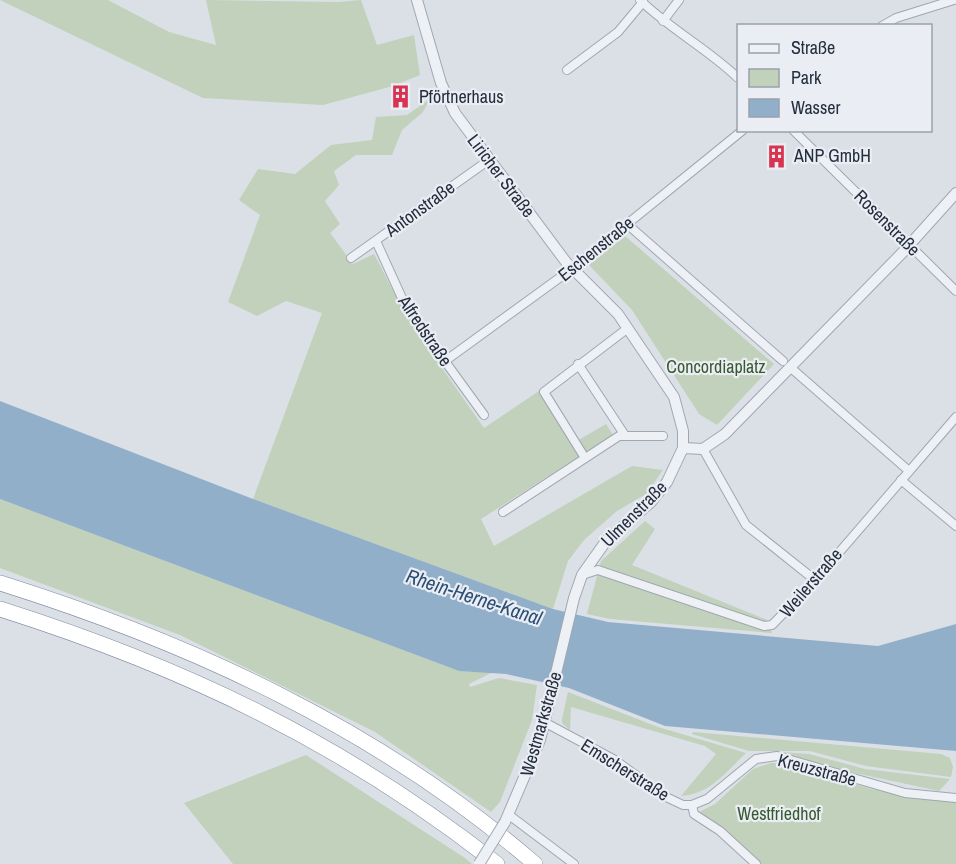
<svg xmlns="http://www.w3.org/2000/svg" width="956" height="864" viewBox="0 0 956 864" font-family="'Archivo Narrow',sans-serif">
<style>
.green{fill:#c1d1bb}
.water{fill:#92afca}
.lines{fill:none;stroke-linecap:round;stroke-linejoin:round}
.minor-casing{stroke:#a0a7b1;stroke-width:10}
.tertiary-casing{stroke:#a0a7b1;stroke-width:12}
.motorway-casing{stroke:#818d9e;stroke-width:16}
.minor{stroke:#edf0f5;stroke-width:8}
.tertiary{stroke:#edf0f5;stroke-width:10}
.motorway{stroke:#fff;stroke-width:15}
.tertiary-bridge-casing{stroke:#a0a7b1;stroke-width:12;stroke-linecap:butt}
.tertiary-bridge{stroke:#edf0f5;stroke-width:10}
.labels{text-anchor:middle;stroke-width:4.5;stroke-linejoin:round;paint-order:stroke}
.poi-label{font-size:18px;fill:#242e3d;stroke:#eaeef4;text-anchor:start}
.street-label{font-size:18px;fill:#242e3d;stroke:#eaeef4}
.park-label{font-size:18px;fill:#395a30;stroke:#eaeef4}
.water-label{font-size:20px;font-style:italic;fill:#2b4e74;stroke:#eaeef4}
</style>
<rect width="100%" height="100%" fill="#dbe0e7"/>
<g class="green">
<path d="M0 0H108L169 32 216 45 206 0 338 2 361 0 377 45 414 35 420 75 393 86 323 105 203 98Z"/>
<path d="M430 99 423 112 402 130 392 155H356L334 171 339 185 325 201 340 224 330 233 353 264 374 254 409 321 484 428 539 391 575 442 606 424 613 435 481 519 494 546 632 466 663 470 646 494 617 511 584 540 568 561 553 609 253 499 322 313 286 301 257 316 228 302 260 215 239 200 258 169 295 174 331 145 372 140 376 117 407 115Z"/>
<path d="M625 236 774 364 717 425 699 414 632 310 589 265Z"/>
<path d="M0 499 459 671 493 672 469 684 470 687 499 678 537 685 532 720 500 802 491 812 375 732 180 635 0 568Z"/>
<path d="M645 521 655 529 632 565 767 620 772 633 610 619 587 614 601 561Z"/>
<path d="M568 692 658 727 746 753C725 773 710 794 681 796L716 754 705 746 571 707 570 730 562 723V719Z"/>
<path d="M693 732 941 754 950 758 953 767 951 777 866 766 810 751H749L692 734Z"/>
<path d="M782 752 809 754 865 769 950 779 939 791 762 753Z"/>
<path d="M306 755 465 858 472 864H233L184 803Z"/>
<path d="M771 763 790 764 871 789 956 802V864H761L697 813 715 804 753 769Z"/>
</g>
<path class="water" d="M0 401 253 499 553 609 608 622 878 646 956 624V751L665 726 569 688 506 674 459 671 0 499Z"/>
<g class="lines">
<defs>
<g id="minor">
<path d="M640 0C671 30 708 49 738 78"/>
<path d="M663 21 679 0"/>
<path d="M882 26 896 18 954 0"/>
<path d="M567 70 618 32 643 2"/>
<path d="M793 130 956 291"/>
<path d="M627 224 783 361"/>
<path d="M376 241 407 309 484 415"/>
<path d="M351 258 489 160"/>
<path d="M445 361 573 268 743 130"/>
<path d="M578 364 624 434"/>
<path d="M791 368 909 471"/>
<path d="M703 449 746 525 815 580"/>
<path d="M585 458 544 392 628 328"/>
<path d="M901 480 956 526"/>
<path d="M503 512 619 436H663"/>
<path d="M582 575 598 570 764 626 772 625 811 585 956 417"/>
<path d="M544 722 615 760 664 796 683 805H692L707 799 756 759 777 756 905 793 956 798"/>
<path d="M692 805 694 814 720 831 756 864"/>
<path d="M509 815 574 864"/>
</g>
<g id="tertiary">
<path d="M417 0 441 83 455 113 566 262 618 314 674 397 683 431V448L667 482 651 502 606 541 582 575 574 598 540 740 505 822"/>
<path d="M683 448 703 449 725 434 903 252 956 193"/>
</g>
<g id="motorway">
<path d="M0 583C194 644 380 730 535 864"/>
<path d="M0 609C186 668 343 743 497 864"/>
</g>
</defs>
<use href="#minor" class="minor-casing"/>
<use href="#tertiary" class="tertiary-casing"/>
<use href="#motorway" class="motorway-casing"/>
<use href="#minor" class="minor"/>
<use href="#tertiary" class="tertiary"/>
<use href="#motorway" class="motorway"/>
<defs>
<path id="tertiary-bridge" d="M479 864 505 822"/>
</defs>
<use href="#tertiary-bridge" class="tertiary-bridge-casing"/>
<use href="#tertiary-bridge" class="tertiary-bridge"/>
</g>
<defs>
<symbol id="building-bare" viewBox="-9 -9 18 18"><path d="M-4-6H4V6H1V3H-1V6H-4ZM-2.5-4.3h1.7v1.8h-1.7ZM.8-4.3h1.7v1.8H.8ZM-2.5-1h1.7V.8h-1.7ZM.8-1h1.7V.8H.8Z" fill="#d83350" stroke="#eaeef4" stroke-width="2.5" paint-order="stroke"/></symbol>
</defs>
<g fill-rule="evenodd">
<use href="#building-bare" x="384" y="80" width="33" height="33"/>
<use href="#building-bare" x="760" y="140" width="33" height="33"/>
</g>
<g class="labels">
<g class="poi-label">
<text x="419" y="103">Pförtnerhaus</text>
<text x="794" y="162">ANP GmbH</text>
</g>
<g class="street-label">
<text transform="translate(501 176) rotate(53)" y="6">Liricher Straße</text>
<text transform="translate(420 209) rotate(-36)" y="6">Antonstraße</text>
<text transform="translate(887 223) rotate(45)" y="6">Rosenstraße</text>
<text transform="translate(596 249) rotate(-39)" y="6">Eschenstraße</text>
<text transform="translate(425 331) rotate(56)" y="6">Alfredstraße</text>
<text transform="translate(634 514) rotate(-45)" y="6">Ulmenstraße</text>
<text transform="translate(811 583) rotate(-49)" y="6">Weilerstraße</text>
<text transform="translate(541 724) rotate(-74)" y="6">Westmarkstraße</text>
<text transform="translate(625 770) rotate(32)" y="6">Emscherstraße</text>
<text transform="translate(817 770) rotate(15)" y="6">Kreuzstraße</text>
</g>
<g class="park-label">
<text x="716" y="373">Concordiaplatz</text>
<text x="779" y="820">Westfriedhof</text>
</g>
<g class="water-label">
<text transform="translate(474 597) rotate(18)" y="7">Rhein-Herne-Kanal</text>
</g>
</g>
<rect x="737" y="24" width="195" height="108" fill="#eaeef4" stroke="#9ba1ab" stroke-width="1.5"/>
<rect x="749" y="44" width="30" height="9" fill="#edf0f5" stroke="#9ba1ab" stroke-width="1.5"/>
<text x="791" y="54" font-size="18" fill="#242e3d">Straße</text>
<rect x="749" y="69" width="30" height="18" fill="#c1d1bb" stroke="#9ba1ab" stroke-width="1.5"/>
<text x="791" y="84" font-size="18" fill="#242e3d">Park</text>
<rect x="749" y="99" width="30" height="18" fill="#92afca" stroke="#9ba1ab" stroke-width="1.5"/>
<text x="791" y="114" font-size="18" fill="#242e3d">Wasser</text>
</svg>
